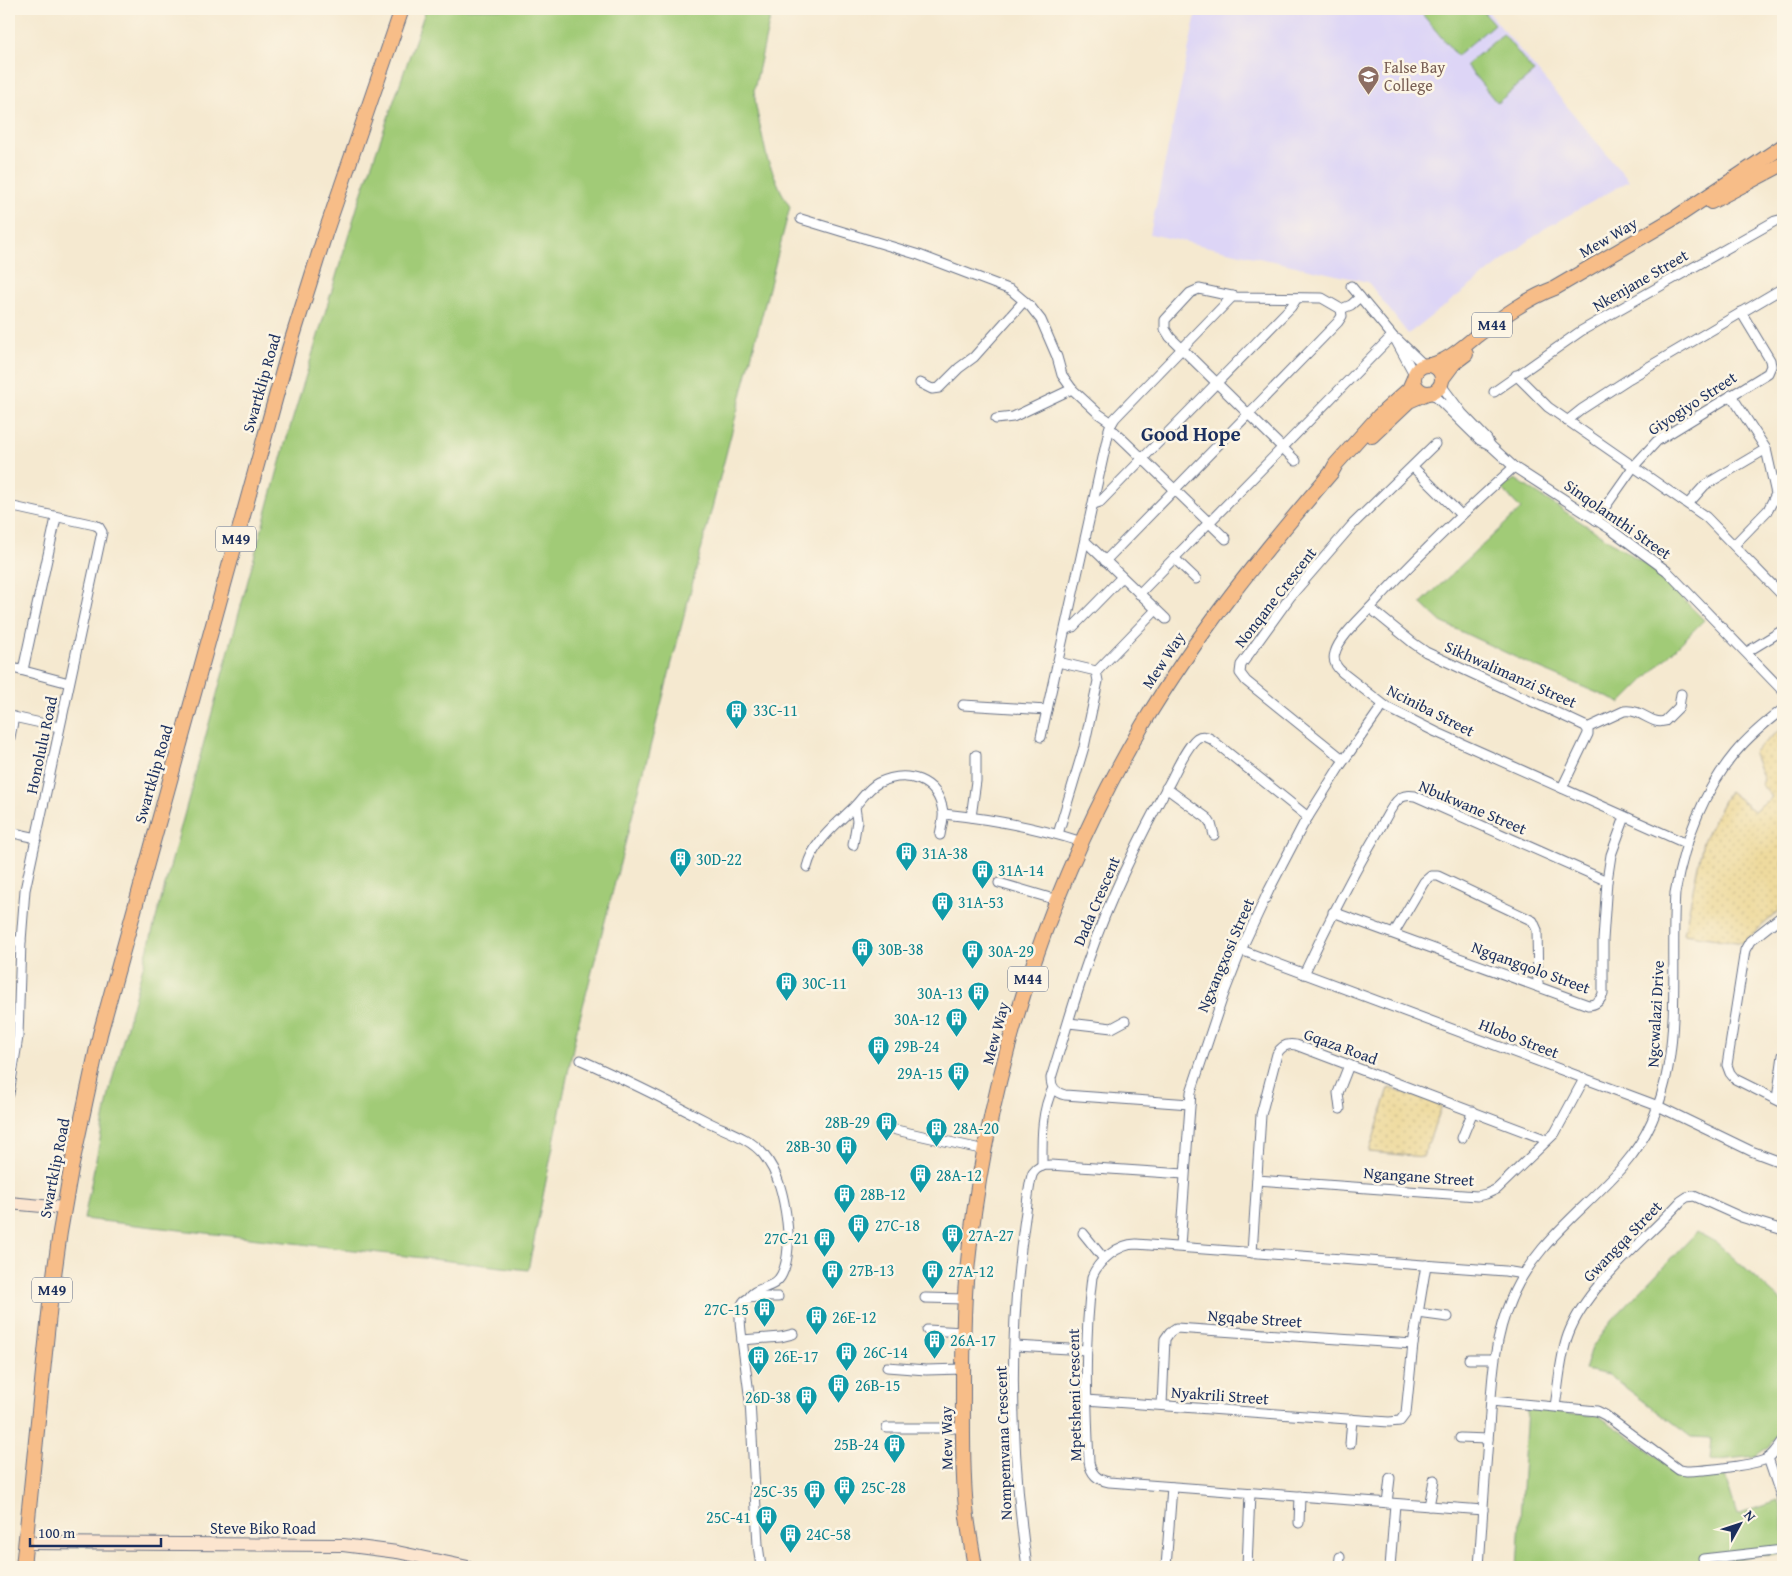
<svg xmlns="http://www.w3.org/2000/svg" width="1792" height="1576" viewBox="0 0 1792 1576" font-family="'Gentium Book Plus',serif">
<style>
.built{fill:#ddd5f6}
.grass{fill:#a1cb77;stroke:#5e7d6a}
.sand{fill:url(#sand-dots);stroke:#84847e}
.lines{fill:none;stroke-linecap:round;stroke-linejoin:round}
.street-casing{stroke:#677086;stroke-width:11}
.secondary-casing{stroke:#677086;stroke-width:14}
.primary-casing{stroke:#677086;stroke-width:16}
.street{stroke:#fff;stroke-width:9}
.secondary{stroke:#fce5cf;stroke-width:12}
.primary{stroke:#f7bd88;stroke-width:14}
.labels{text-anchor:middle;stroke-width:5;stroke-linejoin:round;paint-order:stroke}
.shield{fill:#fcf5e5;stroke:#5e6a86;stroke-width:1}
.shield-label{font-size:15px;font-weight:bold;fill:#1b2f5e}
.education-label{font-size:16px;fill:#785e54;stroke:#fcf5e5;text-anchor:start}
.street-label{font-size:16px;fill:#1b2f5e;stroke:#fcf5e5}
.culture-label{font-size:16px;fill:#0d838f;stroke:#fcf5e5;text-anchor:start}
.district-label{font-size:21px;font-weight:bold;fill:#1b2f5e;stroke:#fcf5e5}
</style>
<defs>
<pattern id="sand-dots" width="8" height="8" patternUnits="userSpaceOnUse" patternTransform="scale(1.25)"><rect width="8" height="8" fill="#eeda9e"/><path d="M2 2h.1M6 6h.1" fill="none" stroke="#ccbb8a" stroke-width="1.8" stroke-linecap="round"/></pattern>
</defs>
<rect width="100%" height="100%" fill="#fcf5e5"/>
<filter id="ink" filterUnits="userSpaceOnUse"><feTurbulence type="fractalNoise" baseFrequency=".02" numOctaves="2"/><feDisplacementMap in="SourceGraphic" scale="10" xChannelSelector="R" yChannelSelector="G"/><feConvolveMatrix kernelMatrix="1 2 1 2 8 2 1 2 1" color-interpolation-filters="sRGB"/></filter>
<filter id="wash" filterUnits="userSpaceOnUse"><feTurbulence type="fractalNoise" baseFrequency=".0096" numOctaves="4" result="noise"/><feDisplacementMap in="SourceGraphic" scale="20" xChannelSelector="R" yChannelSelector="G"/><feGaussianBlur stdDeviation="1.12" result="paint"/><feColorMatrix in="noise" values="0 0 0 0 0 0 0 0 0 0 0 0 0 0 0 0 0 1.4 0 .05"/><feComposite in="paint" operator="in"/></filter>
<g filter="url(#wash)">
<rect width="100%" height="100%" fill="#f5e9d0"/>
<path class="built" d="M1197 9H1486L1629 181 1544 229 1408 334 1368 282 1150 234Z"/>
<g class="grass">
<path d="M426 9H772L754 90 756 107 767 158 781 191 790 207 576 1033 528 1270 84 1219 111 1084 285 444 360 198Z"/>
<path d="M1418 9H1481L1494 24 1457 56Z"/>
<path d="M1503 34 1534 72 1497 103 1466 65Z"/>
<path d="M1515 479 1653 569 1704 620 1621 703 1536 667 1441 622 1421 603 1521 509 1501 488Z"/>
<path d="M1697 1232 1717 1243 1783 1303V1429L1770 1446 1755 1456 1710 1461 1712 1438 1691 1437 1609 1375 1585 1370 1592 1347 1612 1320Z"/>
<path d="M1527 1409 1599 1416 1683 1474 1723 1470 1737 1515 1778 1501 1783 1518V1553L1694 1565V1567H1517Z"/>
</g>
<g class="sand">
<path d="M1783 727V907L1743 943 1684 934 1703 841 1729 791 1754 811 1772 797 1761 784 1764 780 1753 752Z"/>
<path d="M1389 1088 1442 1106 1423 1157 1369 1152Z"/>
</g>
</g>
<g filter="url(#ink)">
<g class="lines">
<defs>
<g id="street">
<path d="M801 219 919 255 1011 290 1030 306 1041 320 1057 357 1062 375 1072 389 1099 414 1112 423"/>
<path d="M1351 286 1395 339 1414 374"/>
<path d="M1397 339 1424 365"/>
<path d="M1516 375 1548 407 1706 517 1783 596"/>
<path d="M920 383 932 389 939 388 959 368 974 357 1024 301"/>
<path d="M1441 385 1462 413 1487 439 1490 445"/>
<path d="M1494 392 1581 331 1775 221 1783 219"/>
<path d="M1432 393 1480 440 1490 445 1514 467 1610 529 1667 571 1783 691"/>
<path d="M1731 395 1766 449 1776 494 1768 510 1734 545"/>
<path d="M996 419 1013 417 1072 389"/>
<path d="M1567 421 1582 409 1630 378 1783 288"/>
<path d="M1109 429 1115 432 1226 539"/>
<path d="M1296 461 1170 337 1165 329V320L1190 293 1199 289 1236 297 1322 298 1341 309 1351 305 1360 297"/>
<path d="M1413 467 1461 515"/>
<path d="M1514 467C1464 512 1415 558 1370 608 1359 620 1339 638 1335 653 1332 662 1337 668 1343 673L1388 708 1436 732 1687 844"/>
<path d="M1094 504 1100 502 1291 307 1297 298"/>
<path d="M1688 504 1705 485 1766 449"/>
<path d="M9 506 95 525 99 527 102 532 25 890 21 941 18 1037 9 1094"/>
<path d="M1596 520 1634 466 1657 441 1768 373 1771 366 1770 360 1741 312"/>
<path d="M1086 542 1166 619"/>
<path d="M1174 558 1196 579"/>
<path d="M1105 561 1338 322 1342 316 1341 309"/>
<path d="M1139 594 1392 336"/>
<path d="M1370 608 1413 643 1426 652 1585 726 1588 730V734L1562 788"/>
<path d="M1066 629 1073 627 1122 577"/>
<path d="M1747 652 1783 630"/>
<path d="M1058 662 1096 671 1098 670 1156 610"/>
<path d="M9 667 69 683"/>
<path d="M23 670 56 518"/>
<path d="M963 705 1047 710"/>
<path d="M9 716 59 727"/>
<path d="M1587 728 1624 711C1643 709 1650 725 1665 721L1679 707 1681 694"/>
<path d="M1041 737 1110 426 1115 418 1233 296"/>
<path d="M9 742 14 717"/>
<path d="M1344 760 1246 681 1240 673 1241 665 1290 597 1353 524 1435 444"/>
<path d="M1166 788 1207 818 1211 824 1214 835"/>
<path d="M944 814C992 819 1036 827 1082 842"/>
<path d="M971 817 976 781V755"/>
<path d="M9 832 37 838"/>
<path d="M1058 834 1084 747 1098 681 1096 671"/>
<path d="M853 845 857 821 855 807"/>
<path d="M807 867C813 842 836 825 854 807 862 799 868 788 878 783 907 769 938 779 943 812 944 819 941 828 940 835"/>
<path d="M999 883 1057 900"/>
<path d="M1333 912 1588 1005C1596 1005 1600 1001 1603 994V940L1607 881 1611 855 1625 817"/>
<path d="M1783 915 1750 941 1745 950 1727 1065 1730 1073 1735 1079 1783 1103"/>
<path d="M1394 933 1424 882 1431 876H1438L1533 921 1537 930 1538 987"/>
<path d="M9 941H21"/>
<path d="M1241 950 1658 1106 1751 1151 1783 1163"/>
<path d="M1304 974C1327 925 1351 877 1379 830 1385 820 1391 805 1400 798 1405 795 1410 795 1415 796L1607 881"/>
<path d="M1069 1023 1112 1028 1125 1021"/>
<path d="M581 1060C624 1079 666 1100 708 1122 726 1131 750 1138 763 1154 779 1173 784 1198 787 1222 789 1237 789 1260 782 1274 775 1290 755 1286 749 1298"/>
<path d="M1777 1099 1783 1055"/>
<path d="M1190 1104 1065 1095C1056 1093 1051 1088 1051 1078 1064 1037 1075 996 1090 955 1111 895 1140 836 1171 780 1177 768 1187 746 1197 738 1202 735 1206 736 1211 739L1308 817"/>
<path d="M1340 1109 1338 1093 1349 1065"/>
<path d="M896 1130 985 1150"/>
<path d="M1462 1138 1473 1111"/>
<path d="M1042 1166C1042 1140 1041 1111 1053 1088"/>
<path d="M1257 1180 1477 1196 1486 1194 1497 1189 1555 1133 1584 1079"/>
<path d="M1083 1233 1104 1259"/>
<path d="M1180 1246 1191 1092 1223 996 1241 950 1269 890 1303 825 1340 766 1383 705"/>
<path d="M1252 1253 1261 1115 1277 1054C1281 1046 1287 1043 1296 1045L1547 1140"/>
<path d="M925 1298 965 1299"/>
<path d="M1418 1313 1448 1317"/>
<path d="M927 1330 964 1332"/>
<path d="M742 1340C741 1330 736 1304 747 1299 753 1296 771 1297 778 1297"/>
<path d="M1015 1346 1087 1350"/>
<path d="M1469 1359H1494"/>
<path d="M887 1367 926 1370 963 1369"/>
<path d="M1086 1400 1389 1422 1400 1421 1406 1413 1413 1344 1426 1265"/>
<path d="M1491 1401 1597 1411 1605 1415 1679 1470 1686 1471C1700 1471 1759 1465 1768 1458 1774 1454 1779 1446 1783 1440"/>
<path d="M1162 1405 1165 1339 1170 1332 1176 1328 1413 1344"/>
<path d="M1555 1406C1559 1383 1560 1357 1568 1335 1587 1284 1645 1241 1681 1201L1687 1197 1694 1196 1741 1217 1783 1230"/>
<path d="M887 1428H963"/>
<path d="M1460 1438 1488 1439"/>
<path d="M1350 1444 1352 1419"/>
<path d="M1768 1458 1783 1502"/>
<path d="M1387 1503 1390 1478"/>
<path d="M1429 1506 1434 1480"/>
<path d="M1483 1510 1109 1482C1097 1480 1091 1474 1089 1462 1086 1401 1084 1338 1092 1277 1098 1261 1118 1244 1136 1244L1505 1271 1523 1274"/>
<path d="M1299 1523 1300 1496"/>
<path d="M1703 1559 1783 1550"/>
<path d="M761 1567 758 1545 750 1401 742 1340 781 1337 793 1334"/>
<path d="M1027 1567C1011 1453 1008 1332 1025 1218 1027 1208 1029 1180 1033 1173 1037 1167 1043 1165 1050 1165L1184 1174"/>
<path d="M1166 1567 1172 1487"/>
<path d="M1247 1567 1250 1493"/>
<path d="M1339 1567 1340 1557"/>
<path d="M1390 1567 1395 1504"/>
<path d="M1479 1567C1482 1521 1485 1475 1489 1428 1492 1384 1493 1340 1511 1299 1534 1243 1586 1209 1624 1165 1690 1089 1669 985 1675 893 1684 843 1702 793 1735 753 1749 736 1766 722 1783 709"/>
</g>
<g id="secondary">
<path d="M9 1203 64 1208"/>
<path d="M26 1543 343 1545 397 1552 468 1567"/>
</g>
<g id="primary">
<path d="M1711 202 1783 164"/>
<circle cx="1428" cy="379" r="14"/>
<path d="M1430 365C1449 361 1465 345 1479 334 1502 317 1528 298 1555 288L1678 216 1783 146"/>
<path d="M1442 379 1454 363 1466 354"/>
<path d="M1372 436 1409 401 1425 394"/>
<path d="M23 1567 50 1304 60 1232 71 1169 100 1034 289 349 325 234 402 9"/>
<path d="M975 1567C972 1548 968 1528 966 1508 962 1469 963 1428 963 1388 963 1353 963 1316 966 1281 984 1087 1043 894 1142 726 1196 635 1262 553 1331 473L1336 464 1379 416 1409 389 1413 380"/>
</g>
</defs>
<use href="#street" class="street-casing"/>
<use href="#secondary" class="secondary-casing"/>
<use href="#primary" class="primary-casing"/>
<use href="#street" class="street"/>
<use href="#secondary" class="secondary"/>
<use href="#primary" class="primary"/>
</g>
</g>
<defs>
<symbol id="school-pin" viewBox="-11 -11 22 30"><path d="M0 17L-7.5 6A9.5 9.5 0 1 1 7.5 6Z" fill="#8d6e63" stroke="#fcf5e5"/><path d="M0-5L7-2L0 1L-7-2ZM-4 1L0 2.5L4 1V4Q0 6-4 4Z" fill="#fff"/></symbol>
<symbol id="building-pin" viewBox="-11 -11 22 30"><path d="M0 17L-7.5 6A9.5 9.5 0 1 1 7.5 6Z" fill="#0f9aa8" stroke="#fcf5e5"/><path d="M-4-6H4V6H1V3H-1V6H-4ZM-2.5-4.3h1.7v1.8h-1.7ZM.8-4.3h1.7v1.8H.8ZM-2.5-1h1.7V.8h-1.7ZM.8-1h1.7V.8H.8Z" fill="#fff"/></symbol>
</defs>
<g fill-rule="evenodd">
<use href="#school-pin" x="1356" y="64" width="25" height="34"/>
<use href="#building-pin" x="724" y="698" width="25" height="34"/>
<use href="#building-pin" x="894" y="840" width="25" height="34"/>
<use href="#building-pin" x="668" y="846" width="25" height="34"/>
<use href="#building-pin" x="970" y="858" width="25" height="34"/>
<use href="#building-pin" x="930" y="890" width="25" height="34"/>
<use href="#building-pin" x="850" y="936" width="25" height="34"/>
<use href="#building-pin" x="960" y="938" width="25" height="34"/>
<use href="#building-pin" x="774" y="970" width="25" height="34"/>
<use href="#building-pin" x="966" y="980" width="25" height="34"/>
<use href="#building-pin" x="944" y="1006" width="25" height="34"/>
<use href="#building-pin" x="866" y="1034" width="25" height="34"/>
<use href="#building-pin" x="946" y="1060" width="25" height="34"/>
<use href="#building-pin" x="874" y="1110" width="25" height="34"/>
<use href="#building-pin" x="924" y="1116" width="25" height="34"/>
<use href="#building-pin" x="834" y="1134" width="25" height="34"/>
<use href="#building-pin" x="908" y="1162" width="25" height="34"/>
<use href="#building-pin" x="832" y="1182" width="25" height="34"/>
<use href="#building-pin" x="846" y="1212" width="25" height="34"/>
<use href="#building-pin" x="940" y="1222" width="25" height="34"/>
<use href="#building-pin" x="812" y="1226" width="25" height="34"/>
<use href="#building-pin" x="820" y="1258" width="25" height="34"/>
<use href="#building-pin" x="920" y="1258" width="25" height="34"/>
<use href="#building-pin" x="752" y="1296" width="25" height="34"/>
<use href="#building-pin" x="804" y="1304" width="25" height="34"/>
<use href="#building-pin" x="922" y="1328" width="25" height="34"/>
<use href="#building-pin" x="834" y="1340" width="25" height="34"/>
<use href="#building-pin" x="746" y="1344" width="25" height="34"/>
<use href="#building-pin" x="826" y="1372" width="25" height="34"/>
<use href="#building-pin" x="794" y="1384" width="25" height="34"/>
<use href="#building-pin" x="882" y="1432" width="25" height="34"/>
<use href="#building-pin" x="832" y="1474" width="25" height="34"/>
<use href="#building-pin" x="802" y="1478" width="25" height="34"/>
<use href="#building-pin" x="754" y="1504" width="25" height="34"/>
<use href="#building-pin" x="778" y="1522" width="25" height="34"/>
</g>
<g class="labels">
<g class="shield">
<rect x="1472" y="312.5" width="40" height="25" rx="4"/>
<rect x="216" y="526.5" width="40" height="25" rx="4"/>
<rect x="1008" y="966.5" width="40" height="25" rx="4"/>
<rect x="32" y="1277.5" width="40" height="25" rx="4"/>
</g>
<g class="shield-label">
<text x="1492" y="330">M44</text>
<text x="236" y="544">M49</text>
<text x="1028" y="984">M44</text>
<text x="52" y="1295">M49</text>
</g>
<g class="education-label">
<text x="1384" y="73">False Bay<tspan x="1384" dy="18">College</tspan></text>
</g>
<g class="street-label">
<text transform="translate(1608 237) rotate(-30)" y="6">Mew Way</text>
<text transform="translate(1640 280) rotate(-30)" y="6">Nkenjane Street</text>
<text transform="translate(261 383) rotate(-74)" y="6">Swartklip Road</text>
<text transform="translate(1692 403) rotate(-33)" y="6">Giyogiyo Street</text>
<text transform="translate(1618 519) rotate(35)" y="6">Sinqolamthi Street</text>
<text transform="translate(1275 597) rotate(-52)" y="6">Nonqane Crescent</text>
<text transform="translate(1163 660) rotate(-57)" y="6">Mew Way</text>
<text transform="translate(1511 674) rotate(24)" y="6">Sikhwalimanzi Street</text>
<text transform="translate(1431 710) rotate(27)" y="6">Nciniba Street</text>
<text transform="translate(41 745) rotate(-78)" y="6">Honolulu Road</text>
<text transform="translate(153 774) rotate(-74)" y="6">Swartklip Road</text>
<text transform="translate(1473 807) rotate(23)" y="6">Nbukwane Street</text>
<text transform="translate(1096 901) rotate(-67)" y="6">Dada Crescent</text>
<text transform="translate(1225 955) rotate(-67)" y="6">Ngxangxosi Street</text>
<text transform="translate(1531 967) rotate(20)" y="6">Ngqangqolo Street</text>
<text transform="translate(1655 1014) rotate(-87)" y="6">Ngcwalazi Drive</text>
<text transform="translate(995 1033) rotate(-75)" y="6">Mew Way</text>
<text transform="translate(1519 1038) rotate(21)" y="6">Hlobo Street</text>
<text transform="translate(1341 1046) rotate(20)" y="6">Gqaza Road</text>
<text transform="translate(54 1168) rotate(-79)" y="6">Swartklip Road</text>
<text transform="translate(1419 1176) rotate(4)" y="6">Ngangane Street</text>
<text transform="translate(1622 1241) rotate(-46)" y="6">Gwangqa Street</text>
<text transform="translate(1255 1318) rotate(4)" y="6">Ngqabe Street</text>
<text transform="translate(1074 1395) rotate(-91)" y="6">Mpetsheni Crescent</text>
<text transform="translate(1220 1395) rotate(4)" y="6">Nyakrili Street</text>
<text transform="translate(946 1438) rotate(-91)" y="6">Mew Way</text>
<text transform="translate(1003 1443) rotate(-92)" y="6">Nompemvana Crescent</text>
<text x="263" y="1534">Steve Biko Road</text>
</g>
<g class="culture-label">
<text x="753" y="716">33C-11</text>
<text x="922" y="859">31A-38</text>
<text x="696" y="865">30D-22</text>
<text x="998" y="876">31A-14</text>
<text x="958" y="908">31A-53</text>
<text x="878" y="955">30B-38</text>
<text x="988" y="957">30A-29</text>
<text x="802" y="989">30C-11</text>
<text x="963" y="999" text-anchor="end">30A-13</text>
<text x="940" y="1025" text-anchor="end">30A-12</text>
<text x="894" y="1052">29B-24</text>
<text x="943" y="1079" text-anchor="end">29A-15</text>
<text x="870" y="1128" text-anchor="end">28B-29</text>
<text x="953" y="1134">28A-20</text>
<text x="831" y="1152" text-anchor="end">28B-30</text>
<text x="936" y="1181">28A-12</text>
<text x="860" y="1200">28B-12</text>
<text x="875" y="1231">27C-18</text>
<text x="968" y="1241">27A-27</text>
<text x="809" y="1244" text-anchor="end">27C-21</text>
<text x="849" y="1276">27B-13</text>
<text x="948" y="1277">27A-12</text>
<text x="749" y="1315" text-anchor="end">27C-15</text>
<text x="832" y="1323">26E-12</text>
<text x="950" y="1346">26A-17</text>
<text x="863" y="1358">26C-14</text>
<text x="774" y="1362">26E-17</text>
<text x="855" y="1391">26B-15</text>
<text x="791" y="1403" text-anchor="end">26D-38</text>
<text x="879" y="1450" text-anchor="end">25B-24</text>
<text x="861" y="1493">25C-28</text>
<text x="798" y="1497" text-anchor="end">25C-35</text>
<text x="751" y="1523" text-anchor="end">25C-41</text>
<text x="806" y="1540">24C-58</text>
</g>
<g class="district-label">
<text x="1191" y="441">Good Hope</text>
</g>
</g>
<rect width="1792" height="1576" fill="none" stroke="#fcf5e5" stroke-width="30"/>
<g transform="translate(1740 1524) rotate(50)" stroke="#fcf5e5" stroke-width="4" paint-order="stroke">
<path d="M0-4L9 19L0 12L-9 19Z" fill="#1b2f5e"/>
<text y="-8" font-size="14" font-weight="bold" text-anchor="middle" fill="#1b2f5e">N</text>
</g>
<path d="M30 1538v8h131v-8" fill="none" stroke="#1b2f5e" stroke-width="2.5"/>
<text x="38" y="1538" font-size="15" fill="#1b2f5e" stroke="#fcf5e5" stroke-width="4" paint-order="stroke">100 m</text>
</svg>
